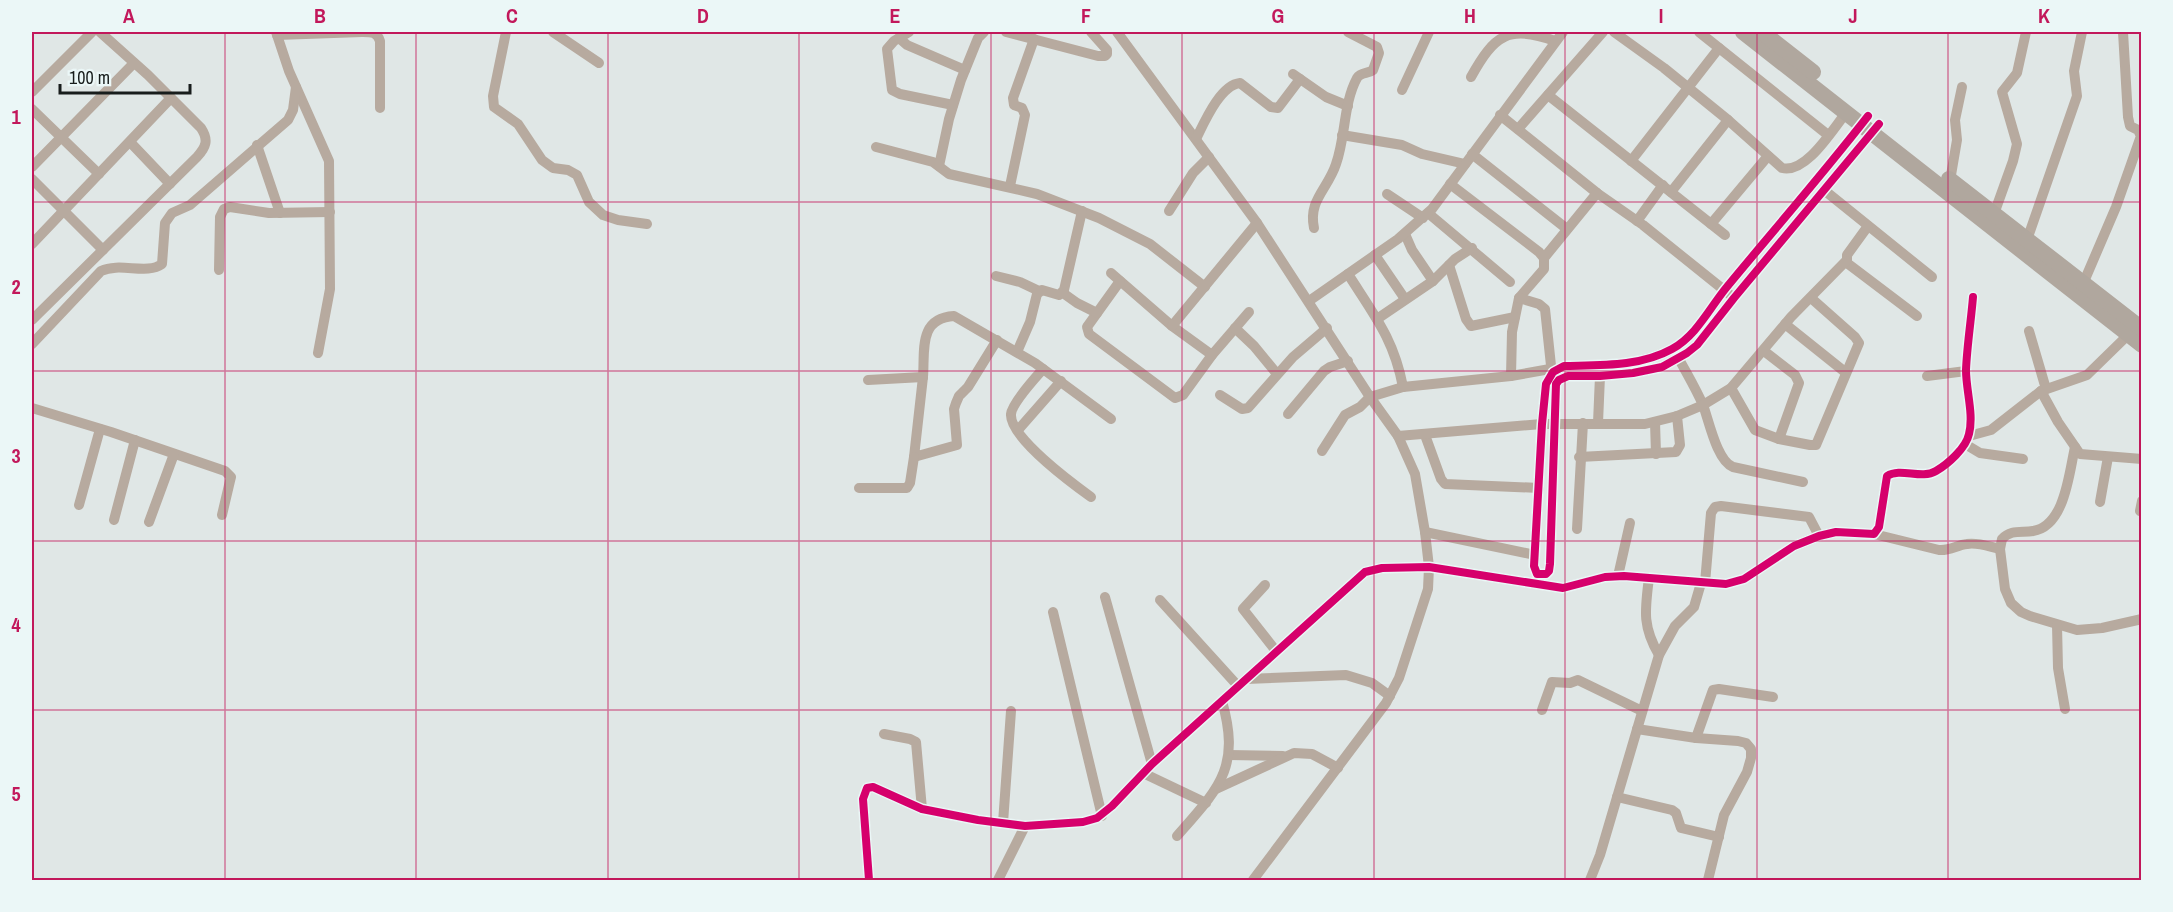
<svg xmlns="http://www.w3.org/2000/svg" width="2173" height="912" viewBox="0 0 2173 912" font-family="'Archivo Narrow',sans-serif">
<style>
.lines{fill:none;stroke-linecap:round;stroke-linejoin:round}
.minor{stroke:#b7aa9f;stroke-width:10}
.highway{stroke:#b0a79e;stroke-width:16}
.cycleway-casing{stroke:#ebf7f7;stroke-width:11}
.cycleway{stroke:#d6006c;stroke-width:8}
.grid{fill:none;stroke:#c2185b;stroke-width:1.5;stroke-opacity:0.55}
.neatline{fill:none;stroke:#c2185b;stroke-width:2}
.grid-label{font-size:20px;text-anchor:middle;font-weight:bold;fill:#c2185b}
</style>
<rect width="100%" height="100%" fill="#e0e7e6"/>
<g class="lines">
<g class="minor">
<path d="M276 32 289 71 329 161 330 289 318 353"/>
<path d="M363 32C372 32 377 32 380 41V108"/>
<path d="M506 32 493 96 494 107 518 124 542 160 553 168 568 170 577 175 589 202 603 215 618 220 647 224"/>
<path d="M553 32 599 63"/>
<path d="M909 32 894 41 887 49 892 90 900 94 953 105"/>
<path d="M1006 32 1098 56H1105L1107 54V50L1091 32"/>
<path d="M1117 32 1257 223 1370 397 1398 436 1415 474 1425 532 1429 567 1428 589 1399 678 1386 703 1253 880"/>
<path d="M1614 32 1664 68 1728 120 1782 168C1806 174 1832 130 1846 113"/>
<path d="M1699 32 1828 135"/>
<path d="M277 35 362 32"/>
<path d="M899 38 907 45 965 70"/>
<path d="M1293 74 1326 97 1348 106"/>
<path d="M1471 77C1494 35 1509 24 1555 41"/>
<path d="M1402 90 1429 32"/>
<path d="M32 92 92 32"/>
<path d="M1548 95 1725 235"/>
<path d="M32 109 99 174"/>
<path d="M1500 115 1597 193 1643 225 1729 294"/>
<path d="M1868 116C1822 175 1773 231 1726 288 1709 309 1696 336 1672 349 1640 367 1599 365 1564 366L1553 372 1546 384 1542 424 1534 566 1537 574H1546L1549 571 1550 564 1556 384 1559 380 1568 376H1600L1633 373 1662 367 1687 353 1697 345 1734 298 1879 124"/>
<path d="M1518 129 1603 32"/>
<path d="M1342 135 1402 145 1422 154 1465 164"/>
<path d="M1196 139C1204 123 1220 85 1240 83L1271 107 1278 108 1300 79"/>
<path d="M130 142 170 184"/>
<path d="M257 145 280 213"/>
<path d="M876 147 933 162 949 174 1037 194 1099 218 1150 244 1205 287"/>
<path d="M1472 154 1567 229"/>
<path d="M1631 161 1719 48"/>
<path d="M939 166 949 119 961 80 978 38 984 32"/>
<path d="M32 167 134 63"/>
<path d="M32 179 103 250"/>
<path d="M1950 181 1957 140 1955 120 1962 87"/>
<path d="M1450 184 1539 252 1544 258V269L1519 298 1512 332 1511 376"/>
<path d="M1010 186 1025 115 1022 108 1014 105 1013 98 1034 39"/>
<path d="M1824 190 1932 277"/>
<path d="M1671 192 1728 120"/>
<path d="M1387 194 1423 218"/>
<path d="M1169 211 1193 173 1209 157"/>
<path d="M1428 213 1510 282"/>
<path d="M1994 214 2013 161 2017 144 2002 92 2017 73 2026 32"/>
<path d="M1637 221 1663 185"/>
<path d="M1711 224 1768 156"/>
<path d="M1868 226 1847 255V263L1917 316"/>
<path d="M1314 228C1308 200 1328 189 1336 164 1346 136 1343 104 1357 78 1361 72 1368 74 1373 70L1379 53 1377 47 1348 32"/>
<path d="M1405 234 1412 250 1433 281"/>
<path d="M2027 240 2077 96 2074 71 2082 32"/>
<path d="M32 244 171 98"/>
<path d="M1375 255 1405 299"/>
<path d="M1544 258 1597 193"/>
<path d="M1449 265 1466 319 1471 326 1515 317"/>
<path d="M219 270 220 217 224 209 230 207 269 213 330 212"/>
<path d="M1111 273 1172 326 1212 355"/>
<path d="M1348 274C1374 315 1394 339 1403 387"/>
<path d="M996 276 1020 282 1039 291"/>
<path d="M1120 281 1087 327 1089 334 1175 398 1183 395 1212 355 1249 312"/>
<path d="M2083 284 2116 207 2141 136 2138 130 2130 126 2128 117 2123 32"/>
<path d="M1063 293 1077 303 1097 313"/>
<path d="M1519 298 1539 304 1545 309 1552 375"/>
<path d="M1309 301 1398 239 1432 209 1563 32"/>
<path d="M1377 319 1433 281 1455 259 1472 248"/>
<path d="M32 320 197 157C206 147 209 140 201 128L148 75 100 32"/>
<path d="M1785 324 1845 372"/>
<path d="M1172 326 1257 223"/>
<path d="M1235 328 1254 346 1277 374"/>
<path d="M2029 331 2046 389"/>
<path d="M32 344 101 271C120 262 147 275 162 264L165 223 172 213 190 205 288 120 293 110 296 87"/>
<path d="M1764 351 1795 375 1799 383 1779 439"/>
<path d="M1017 352 1030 322 1037 294 1042 290 1059 295 1064 290 1082 211"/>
<path d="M1679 359C1687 374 1696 389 1703 405 1709 421 1717 461 1733 467L1803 482"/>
<path d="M1043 369C1035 378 1012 403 1011 414 1009 437 1073 484 1091 497"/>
<path d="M1927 376 1966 371"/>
<path d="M923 377 914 457 957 445 954 409 956 403 959 396 968 387 997 340"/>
<path d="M868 380 923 377C925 351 918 318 954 316L1035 363 1111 419"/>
<path d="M1731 388 1755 430 1779 439 1810 445H1816L1859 343 1855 337 1811 298"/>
<path d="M2041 391 2058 422 2080 454 2142 459"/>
<path d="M1220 395 1242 409 1248 408 1293 357 1327 328"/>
<path d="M32 408 111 432 225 471 231 477 230 481 222 515"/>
<path d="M1288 414 1324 371 1330 367 1348 361"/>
<path d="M1655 422 1656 454"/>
<path d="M1598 423 1600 376"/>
<path d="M1018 430 1061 381"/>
<path d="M1425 435 1441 479 1445 484 1539 488"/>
<path d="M1398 436 1542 424H1645L1677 416 1703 405 1731 388 1791 317 1846 261"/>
<path d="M1969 436 1991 430 2041 391 2087 375 2128 335"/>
<path d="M1965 444 1980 453 2023 459"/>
<path d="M2075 447C2069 473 2065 526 2033 531 2022 533 2011 529 2002 539L2000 549 2005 589 2011 603 2021 612 2030 616 2077 630 2102 628 2142 619"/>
<path d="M1322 451 1345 415 1360 407 1370 397 1403 387 1511 376 1550 369"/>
<path d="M1579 457 1676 452 1680 445 1677 416"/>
<path d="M859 488H907L910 483 914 457"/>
<path d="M2100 502 2108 457"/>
<path d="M79 505 100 429"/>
<path d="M2140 511 2142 501"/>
<path d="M114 520 135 440"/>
<path d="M149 522 174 454"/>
<path d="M1577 529 1583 423"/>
<path d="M1425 532 1535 555"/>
<path d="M1874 534 1939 550C1950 551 1957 545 1967 544 1978 542 1990 547 2000 549"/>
<path d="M1618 576 1630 523"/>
<path d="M1649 578C1645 610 1642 626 1659 655"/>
<path d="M1705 583 1711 513 1715 507 1721 506 1809 517 1819 536"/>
<path d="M1265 585 1243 609 1276 651"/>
<path d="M1105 597 1152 764"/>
<path d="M1160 600 1238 686"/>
<path d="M1053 612 1102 816"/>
<path d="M2057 625 2058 668 2065 709"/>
<path d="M1246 679 1346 675 1372 683 1390 696"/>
<path d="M1542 710 1552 682 1570 683 1578 680 1642 711"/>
<path d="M1637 729 1696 738 1738 741 1746 743 1751 749V758L1747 772 1724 815 1708 880"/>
<path d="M884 734 910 739 916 742 922 809"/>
<path d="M1696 738 1713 690 1719 689 1773 697"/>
<path d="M1229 755 1283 756"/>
<path d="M1143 773 1206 803"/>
<path d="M1216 789 1294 753 1312 754 1338 768"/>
<path d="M1617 797 1672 810 1676 813 1681 828 1719 837"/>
<path d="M1003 823 1011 711"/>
<path d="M1177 836C1219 788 1241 768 1222 701"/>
<path d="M869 880 863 799 867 788 873 787 922 809 978 820 1025 826 1083 822 1097 818 1112 806 1152 764 1365 572 1382 568 1429 567 1563 588 1605 577 1624 576 1726 584 1744 579 1794 546 1819 536 1836 532 1874 534 1879 527 1887 476C1901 467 1921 480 1936 471 1948 464 1966 448 1969 434 1974 414 1966 391 1966 370 1967 346 1971 321 1973 297"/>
<path d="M998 880 1025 826"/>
<path d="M1590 880 1600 855 1659 655 1675 626 1694 607 1701 583"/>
</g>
<g class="highway">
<path d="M1743 32 2142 345"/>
<path d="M1762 32 1813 72"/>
<path d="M1949 179 2142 329"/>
</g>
<defs>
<g id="cycleway">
<path d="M1868 116C1822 175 1773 231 1726 288 1709 309 1696 336 1672 349 1640 367 1599 365 1564 366L1553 372 1546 384 1542 424 1534 566 1537 574H1546L1549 571 1550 564 1556 384 1559 380 1568 376H1600L1633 373 1662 367 1687 353 1697 345 1734 298 1879 124"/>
<path d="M869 880 863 799 867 788 873 787 922 809 978 820 1025 826 1083 822 1097 818 1112 806 1152 764 1365 572 1382 568 1429 567 1563 588 1605 577 1624 576 1726 584 1744 579 1794 546 1819 536 1836 532 1874 534 1879 527 1887 476C1901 467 1921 480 1936 471 1948 464 1966 448 1969 434 1974 414 1966 391 1966 370 1967 346 1971 321 1973 297"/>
</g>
</defs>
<use href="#cycleway" class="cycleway-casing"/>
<use href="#cycleway" class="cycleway"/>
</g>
<path class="grid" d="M225 32V880M416 32V880M608 32V880M799 32V880M991 32V880M1182 32V880M1374 32V880M1565 32V880M1757 32V880M1948 32V880M32 202H2142M32 371H2142M32 541H2142M32 710H2142"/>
<rect width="2173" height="912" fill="none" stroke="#ebf7f7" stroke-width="66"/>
<path d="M60 84v9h130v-9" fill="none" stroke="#181d1c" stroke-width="3"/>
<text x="69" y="84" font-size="18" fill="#181d1c" stroke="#ebf7f7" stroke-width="4.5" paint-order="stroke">100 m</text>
<rect x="33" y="33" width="2107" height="846" class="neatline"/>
<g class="grid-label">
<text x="129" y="23">A</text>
<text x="320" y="23">B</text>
<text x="512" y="23">C</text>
<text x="703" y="23">D</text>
<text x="895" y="23">E</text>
<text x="1086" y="23">F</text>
<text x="1278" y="23">G</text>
<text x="1470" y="23">H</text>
<text x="1661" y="23">I</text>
<text x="1853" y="23">J</text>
<text x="2044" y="23">K</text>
<text x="16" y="124">1</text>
<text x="16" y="294">2</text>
<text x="16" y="463">3</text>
<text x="16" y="632">4</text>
<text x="16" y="801">5</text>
</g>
</svg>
